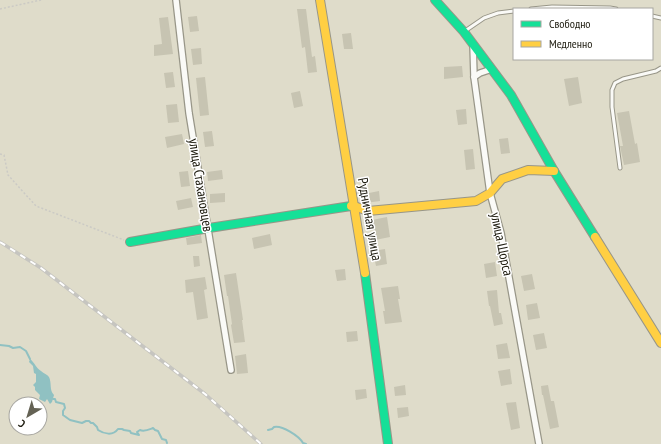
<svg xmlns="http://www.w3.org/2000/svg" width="661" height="444" viewBox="0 0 661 444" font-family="'PT Sans Narrow',sans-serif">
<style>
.water{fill:#90c1c2}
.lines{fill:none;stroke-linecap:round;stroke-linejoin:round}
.stream{stroke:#90c1c2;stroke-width:2}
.building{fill:#c7c4b2}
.lane-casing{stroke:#989688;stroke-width:5}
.street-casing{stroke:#989688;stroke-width:8}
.fast-casing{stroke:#989688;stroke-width:10}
.slow-casing{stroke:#989688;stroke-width:10}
.path{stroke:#cbcac5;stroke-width:1.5;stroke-dasharray:2 2;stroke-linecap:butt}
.lane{stroke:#fafaf7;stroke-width:3}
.street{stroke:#fafaf7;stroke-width:5.5}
.fast{stroke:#16e098;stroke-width:8}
.slow{stroke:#ffcf43;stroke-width:8}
.rail-casing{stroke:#c6c5c0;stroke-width:3.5}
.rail{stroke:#fff;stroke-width:2;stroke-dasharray:6;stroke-linecap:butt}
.labels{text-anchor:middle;stroke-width:3;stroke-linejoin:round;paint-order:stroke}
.street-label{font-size:14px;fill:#222014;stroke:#fff}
</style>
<rect width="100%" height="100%" fill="#dfdcca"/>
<path class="water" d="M30 359C35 363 36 368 41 371 44 374 47 374 49 377 52 383 49 390 54 395L52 402 50 404 47 399 45 402 39 399 40 395 35 390V387L33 385 36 382V374L34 373 33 366 29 362Z"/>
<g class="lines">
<g class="stream">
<path d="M0 345 9 346 13 348 20 347 26 351 30 359"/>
<path d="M53 399H55L56 402 64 404 65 408 63 411V415L70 420 82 423 86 421H89L91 423H93L97 427 98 430C104 434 113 436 118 429H122L124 430 130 431 131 433 139 435 137 432 140 430C144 432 148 430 153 428L155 430 158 431 162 439 166 440 167 443"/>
<path d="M268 430 272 429 274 427C282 425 299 436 303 443L306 444"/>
</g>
</g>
<g class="building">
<path d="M297 9H306L312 57 315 56 317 72 308 73 305 47 302 48Z"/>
<path d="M197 16 199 31 190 32 188 17Z"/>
<path d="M168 17 173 54 154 56V45L162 44 159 18Z"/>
<path d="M351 33 353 49H344L342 34Z"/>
<path d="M201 48 202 64 193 65 191 49Z"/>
<path d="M462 66 463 77 444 79V67Z"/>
<path d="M173 72 175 87 166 88 164 73Z"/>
<path d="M205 77 209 115 200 116 196 78Z"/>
<path d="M578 77 582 103 569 106 564 79Z"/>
<path d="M300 91 303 106 294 108 291 93Z"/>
<path d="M177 104 179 122 168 123 166 105Z"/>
<path d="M466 109 467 124 458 125 456 110Z"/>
<path d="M629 111 635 144 637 143 640 162 624 165 620 146H623L617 113Z"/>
<path d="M212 131 214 146 205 147 203 132Z"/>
<path d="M182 134 184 144 167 148 165 137Z"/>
<path d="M508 138 510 153 501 154 499 139Z"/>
<path d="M473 149 475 169 466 170 464 150Z"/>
<path d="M222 170 223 179 208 181 207 172Z"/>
<path d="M188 171 190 186 181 187 179 172Z"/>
<path d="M379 191 380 201 365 203 364 194Z"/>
<path d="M225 193V202L210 203V194Z"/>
<path d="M191 198 193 207 178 210 176 201Z"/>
<path d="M387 217 390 237 375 240 372 220Z"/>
<path d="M270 234 272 245 254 249 252 238Z"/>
<path d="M201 235 202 243 187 245 186 238Z"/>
<path d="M385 249 387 264 376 266 373 251Z"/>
<path d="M193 256H199L200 266 194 267Z"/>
<path d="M495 262 497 276 486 278 484 264Z"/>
<path d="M345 269 346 280 337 281 335 270Z"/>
<path d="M236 273 243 320H242L245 342 234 343 231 325 232 324 228 296H227L224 275Z"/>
<path d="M532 274 535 289 524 291 521 276Z"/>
<path d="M205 277 207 289 204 290 208 318 197 320 193 292 186 293 185 280Z"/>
<path d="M398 286 400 299H398L402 322 385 324 383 311H385L381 288Z"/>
<path d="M497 290 499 313H501L503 324 494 326 490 306H489L487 291Z"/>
<path d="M537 303 540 318 528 320 526 305Z"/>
<path d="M357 331 358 341 347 342 346 332Z"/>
<path d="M544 333 547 348 536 350 533 335Z"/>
<path d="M507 343 510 358 498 359 496 345Z"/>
<path d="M246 354 248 373 237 374 235 356Z"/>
<path d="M510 369 512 384 501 386 498 371Z"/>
<path d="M405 385 406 395 395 396 394 387Z"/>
<path d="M548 385 551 401H554L559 427 550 429 543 395H542L541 386Z"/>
<path d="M366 389 367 398 356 400 355 390Z"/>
<path d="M516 402 520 428 511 430 506 403Z"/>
<path d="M408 407 409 416 398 418 397 408Z"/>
</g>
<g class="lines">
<defs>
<g id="lane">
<path d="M531 9 552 7 610 8 616 9"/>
<path d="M652 16 661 18"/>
<path d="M465 31 484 18 498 13 514 11"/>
<path d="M620 168 612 107V90L615 83 623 79 656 71 661 68"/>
</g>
<g id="street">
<path d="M176 0 189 113 231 370"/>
<path d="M473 44 474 77 490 193 501 233 539 444"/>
<path d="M474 77 480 73 492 69"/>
</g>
<g id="fast">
<path d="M435 0 464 32 511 95 554 171 595 237"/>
<path d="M130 242 209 228 351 206"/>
<path d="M365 273 388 444"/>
</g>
<g id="slow">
<path d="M320 0 365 273"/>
<path d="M351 206H354L368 211 476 201 490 193 502 179 528 170 554 171"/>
<path d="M595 237 661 343"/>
</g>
</defs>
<use href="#lane" class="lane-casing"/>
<use href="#street" class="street-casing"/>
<use href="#fast" class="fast-casing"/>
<use href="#slow" class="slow-casing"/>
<g class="path">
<path d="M0 9 41 0"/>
<path d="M0 154 4 155 8 175 36 206 124 240"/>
</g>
<use href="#lane" class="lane"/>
<use href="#street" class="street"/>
<use href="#fast" class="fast"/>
<use href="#slow" class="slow"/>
<defs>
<path id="rail" d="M0 242 41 268 205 394 261 444"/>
</defs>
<use href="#rail" class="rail-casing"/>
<use href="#rail" class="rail"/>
</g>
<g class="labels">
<g class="street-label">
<text transform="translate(201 185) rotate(81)" y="5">улица Стахановцев</text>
<text transform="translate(370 219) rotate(80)" y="5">Рудничная улица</text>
<text transform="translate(502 244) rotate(78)" y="5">улица Щорса</text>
</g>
</g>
<rect x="513" y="8" width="140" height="52" fill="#ffffff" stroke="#a7a6a1"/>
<rect x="521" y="21" width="20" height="6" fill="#16e098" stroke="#a7a6a1"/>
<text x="549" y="28" font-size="12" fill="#222014">Свободно</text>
<rect x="521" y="41" width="20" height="6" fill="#ffcf43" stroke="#a7a6a1"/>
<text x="549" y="48" font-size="12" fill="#222014">Медленно</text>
<g transform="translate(28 416) rotate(218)"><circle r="19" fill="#ffffff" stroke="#a7a6a1"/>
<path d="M0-3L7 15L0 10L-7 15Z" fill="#646254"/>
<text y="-6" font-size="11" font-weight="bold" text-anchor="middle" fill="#222014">С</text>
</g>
</svg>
